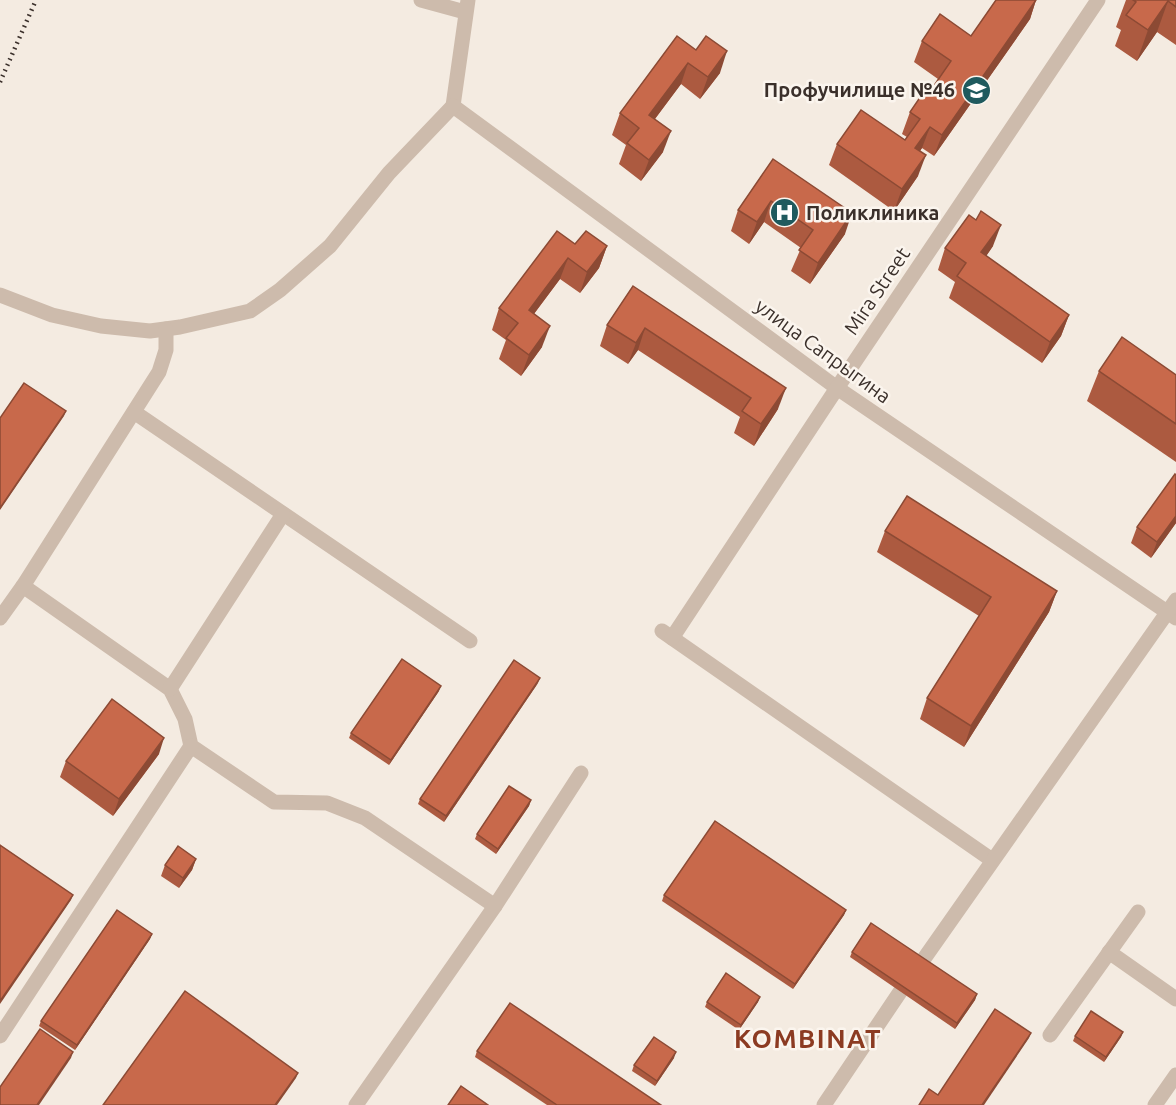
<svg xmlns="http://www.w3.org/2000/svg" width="1176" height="1105" viewBox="0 0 1176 1105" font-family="Ubuntu,sans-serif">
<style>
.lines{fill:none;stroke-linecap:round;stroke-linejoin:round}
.minor{stroke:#cdbbac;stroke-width:15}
.rail{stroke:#3b302b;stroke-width:4.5;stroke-dasharray:1.5 4.5;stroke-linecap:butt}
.wall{fill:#ac5a40}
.shaded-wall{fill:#8c4a34}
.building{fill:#c8694b;stroke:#8c4a34;stroke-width:1.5}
.labels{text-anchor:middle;stroke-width:5;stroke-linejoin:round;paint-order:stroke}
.poi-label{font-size:20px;font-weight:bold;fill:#3b302b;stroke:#fbf5ee;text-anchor:end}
.street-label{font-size:20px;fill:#3b302b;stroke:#fbf5ee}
.district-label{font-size:26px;font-weight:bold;letter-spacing:1.5px;fill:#8c3b22;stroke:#fbf5ee}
</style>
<rect width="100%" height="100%" fill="#f4ebe1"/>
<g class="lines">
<g class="minor">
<path d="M421 0 465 12"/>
<path d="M453 106 837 388 1176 618"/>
<path d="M453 106 468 0"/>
<path d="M0 295 52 315 101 326 150 331 180 327 250 311 280 290 330 246 389 173 453 106"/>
<path d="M134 412 470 641"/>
<path d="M23 586 170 689 185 719 191 746 274 802 327 803 365 818 495 906"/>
<path d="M0 618 23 586 159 372 166 350V329"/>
<path d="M662 631 992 860"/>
<path d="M672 638 837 388 1098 0"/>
<path d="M170 689 283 514"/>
<path d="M1109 952 1176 999"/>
<path d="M921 963 1176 600"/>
<path d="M1050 1035 1138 912"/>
<path d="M0 1036 191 746"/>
<path d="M356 1105 495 906 581 773"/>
<path d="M824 1105 900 992"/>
<path d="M1155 1105 1176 1075"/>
</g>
<path class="rail" d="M0 82 36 0"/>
</g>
<g class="wall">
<path d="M996 0H1036L1030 19 934 156 922 148 920 151 918 176 894 211 829 165 837 144 905 140 907 137 902 134 910 112 929 93 938 79 914 62 922 41 971 36Z"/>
<path d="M1126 0H1176V45L1157 32 1137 61 1115 46 1121 30 1116 27Z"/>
<path d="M677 36 720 73 700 99 681 84 655 119 663 152 641 181 619 164 626 145 612 135 620 113Z"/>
<path d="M773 159 845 234 810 284 791 271 801 248 764 222 749 244 731 231 738 210Z"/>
<path d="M575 244 607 246 599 268 580 293 560 279 534 314 542 347 521 376 499 359 506 340 492 330 499 308Z"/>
<path d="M993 246 986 256 1069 315 1061 336 1042 363 949 298 955 282 938 270 945 248Z"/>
<path d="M633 286 778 409 754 446 734 433 740 417 638 350 628 364 600 346 607 325Z"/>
<path d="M1099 371 1176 375V462L1087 401Z"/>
<path d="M1176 475V523L1151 558 1131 543 1137 527Z"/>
<path d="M885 531 1057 591 1049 612 964 747 920 719 927 698 979 616 877 552Z"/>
<path d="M538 683 444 822 418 804 420 799Z"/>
<path d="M439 691 389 765 349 738 351 733Z"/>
<path d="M159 754 113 816 60 777 66 761Z"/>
<path d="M531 800 529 806 496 854 475 839 477 834Z"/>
<path d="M196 859 192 870 179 888 161 876 165 865Z"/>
<path d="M664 895 846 910 844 915 793 989 662 901Z"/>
<path d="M152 934 150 939 75 1050 39 1026 41 1021Z"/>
<path d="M852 952 977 994 975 1000 955 1029 850 957Z"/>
<path d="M760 997 758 1002 739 1030 705 1007 707 1002Z"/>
<path d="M1123 1032 1121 1037 1104 1062 1073 1041 1075 1036Z"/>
<path d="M477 1051 661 1105H547L475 1057Z"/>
<path d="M674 1058 655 1086 632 1071 634 1065Z"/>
</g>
<g class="shaded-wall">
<path d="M1036 0 1030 19 934 156 942 135Z"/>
<path d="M1168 1 1157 32 1137 61 1148 30Z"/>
<path d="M727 51 720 73 700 99 708 77Z"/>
<path d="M688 63 681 84 642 136 649 115Z"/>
<path d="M930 127 922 148 908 169 915 148Z"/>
<path d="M671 131 663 152 641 181 649 160Z"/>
<path d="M926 155 918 176 894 211 902 189Z"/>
<path d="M771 201 764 222 749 244 757 222Z"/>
<path d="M852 213 845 234 810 284 818 263Z"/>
<path d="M1001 225 993 246 974 274 981 252Z"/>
<path d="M607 246 599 268 580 293 587 272Z"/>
<path d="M568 258 560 279 521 331 529 310Z"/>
<path d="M1069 315 1061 336 1042 363 1050 342Z"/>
<path d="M550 326 542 347 521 376 529 355Z"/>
<path d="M645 328 638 350 628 364 636 343Z"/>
<path d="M786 388 778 409 754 446 761 424Z"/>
<path d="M66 411 64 416 0 510V508Z"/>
<path d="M1176 516V523L1151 558 1157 542Z"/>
<path d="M1057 591 1049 612 964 747 971 726Z"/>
<path d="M540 678 538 683 444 822 446 816Z"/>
<path d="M441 686 439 691 389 765 391 760Z"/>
<path d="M164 738 159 754 113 816 119 799Z"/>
<path d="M531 800 529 806 496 854 498 849Z"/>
<path d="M196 859 192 870 179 888 183 878Z"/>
<path d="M73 895 71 900 0 1004V1001Z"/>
<path d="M846 910 844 915 793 989 795 984Z"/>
<path d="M152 934 150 939 75 1050 77 1045Z"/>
<path d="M977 994 975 1000 955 1029 957 1023Z"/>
<path d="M760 997 758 1002 739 1030 741 1025Z"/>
<path d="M1123 1032 1121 1037 1104 1062 1106 1057Z"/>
<path d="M1031 1033 1029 1038 984 1105H982Z"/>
<path d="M73 1052 71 1058 39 1105H37Z"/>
<path d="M676 1052 674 1058 655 1086 657 1081Z"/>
<path d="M298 1073 296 1078 277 1105H275Z"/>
</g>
<g class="building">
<path d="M996 0H1036L942 135 930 127 915 148 926 155 902 189 837 144 861 110 905 140 920 119 910 112 925 90 929 93 951 61 922 41 940 14 971 36Z"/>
<path d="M1133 0H1176V7L1168 1 1148 30 1126 15 1136 2Z"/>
<path d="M677 36 696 50 706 36 727 51 708 77 688 63 649 115 671 131 649 160 627 143 639 128 620 113Z"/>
<path d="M773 159 852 213 818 263 799 250 813 230 771 201 757 222 738 210Z"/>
<path d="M981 211 1001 225 981 252 1069 315 1050 342 957 276 966 263 945 248 969 215 976 220Z"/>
<path d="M557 231 575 244 586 231 607 246 587 272 568 258 529 310 550 326 529 355 506 338 518 323 499 308Z"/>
<path d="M633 286 786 388 761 424 742 411 751 398 645 328 636 343 607 325Z"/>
<path d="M1122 337 1176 375V424L1099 371Z"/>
<path d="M24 383 66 411 0 508V418Z"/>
<path d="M1175 474 1176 475V516L1157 542 1137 527Z"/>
<path d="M907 496 1057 591 971 726 927 698 991 597 885 531Z"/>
<path d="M402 659 441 686 391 760 351 733Z"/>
<path d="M514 660 540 678 446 816 420 799Z"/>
<path d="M112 699 164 738 119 799 66 761Z"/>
<path d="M509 786 531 800 498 849 477 834Z"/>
<path d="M715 821 846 910 795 984 664 895Z"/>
<path d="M0 845 73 895 0 1001Z"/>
<path d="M178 846 196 859 183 878 165 865Z"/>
<path d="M117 910 152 934 77 1045 41 1021Z"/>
<path d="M871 923 977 994 957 1023 852 952Z"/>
<path d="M726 973 760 997 741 1025 707 1002Z"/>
<path d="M185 991 298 1073 275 1105H103Z"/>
<path d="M510 1003 661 1105H557L477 1051Z"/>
<path d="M995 1009 1031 1033 982 1105H919L929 1089 938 1095Z"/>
<path d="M1091 1011 1123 1032 1106 1057 1075 1036Z"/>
<path d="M40 1029 73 1052 37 1105H0V1087Z"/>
<path d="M654 1037 676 1052 657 1081 634 1065Z"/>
<path d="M461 1086 488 1105H448Z"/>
</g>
<defs>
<symbol id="university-disc" viewBox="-11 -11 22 22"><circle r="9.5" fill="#1f5a5e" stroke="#fbf5ee"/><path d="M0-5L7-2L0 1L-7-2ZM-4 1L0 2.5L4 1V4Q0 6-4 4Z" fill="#fff"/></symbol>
<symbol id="hospital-disc" viewBox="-11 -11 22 22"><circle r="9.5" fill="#1f5a5e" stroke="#fbf5ee"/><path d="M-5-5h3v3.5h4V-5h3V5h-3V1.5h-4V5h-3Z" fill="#fff"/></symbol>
</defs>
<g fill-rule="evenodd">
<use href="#university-disc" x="960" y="74" width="33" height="33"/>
<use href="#hospital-disc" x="768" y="196" width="33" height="33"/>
</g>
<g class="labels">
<g class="poi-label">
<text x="955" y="97">Профучилище №46</text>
<text x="806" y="220" text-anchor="start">Поликлиника</text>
</g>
<g class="street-label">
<text transform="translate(877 291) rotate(-56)" y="7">Mira Street</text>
<text transform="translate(823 351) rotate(36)" y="7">улица Сапрыгина</text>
</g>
<g class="district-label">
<text x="808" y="1048">KOMBINAT</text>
</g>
</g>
</svg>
